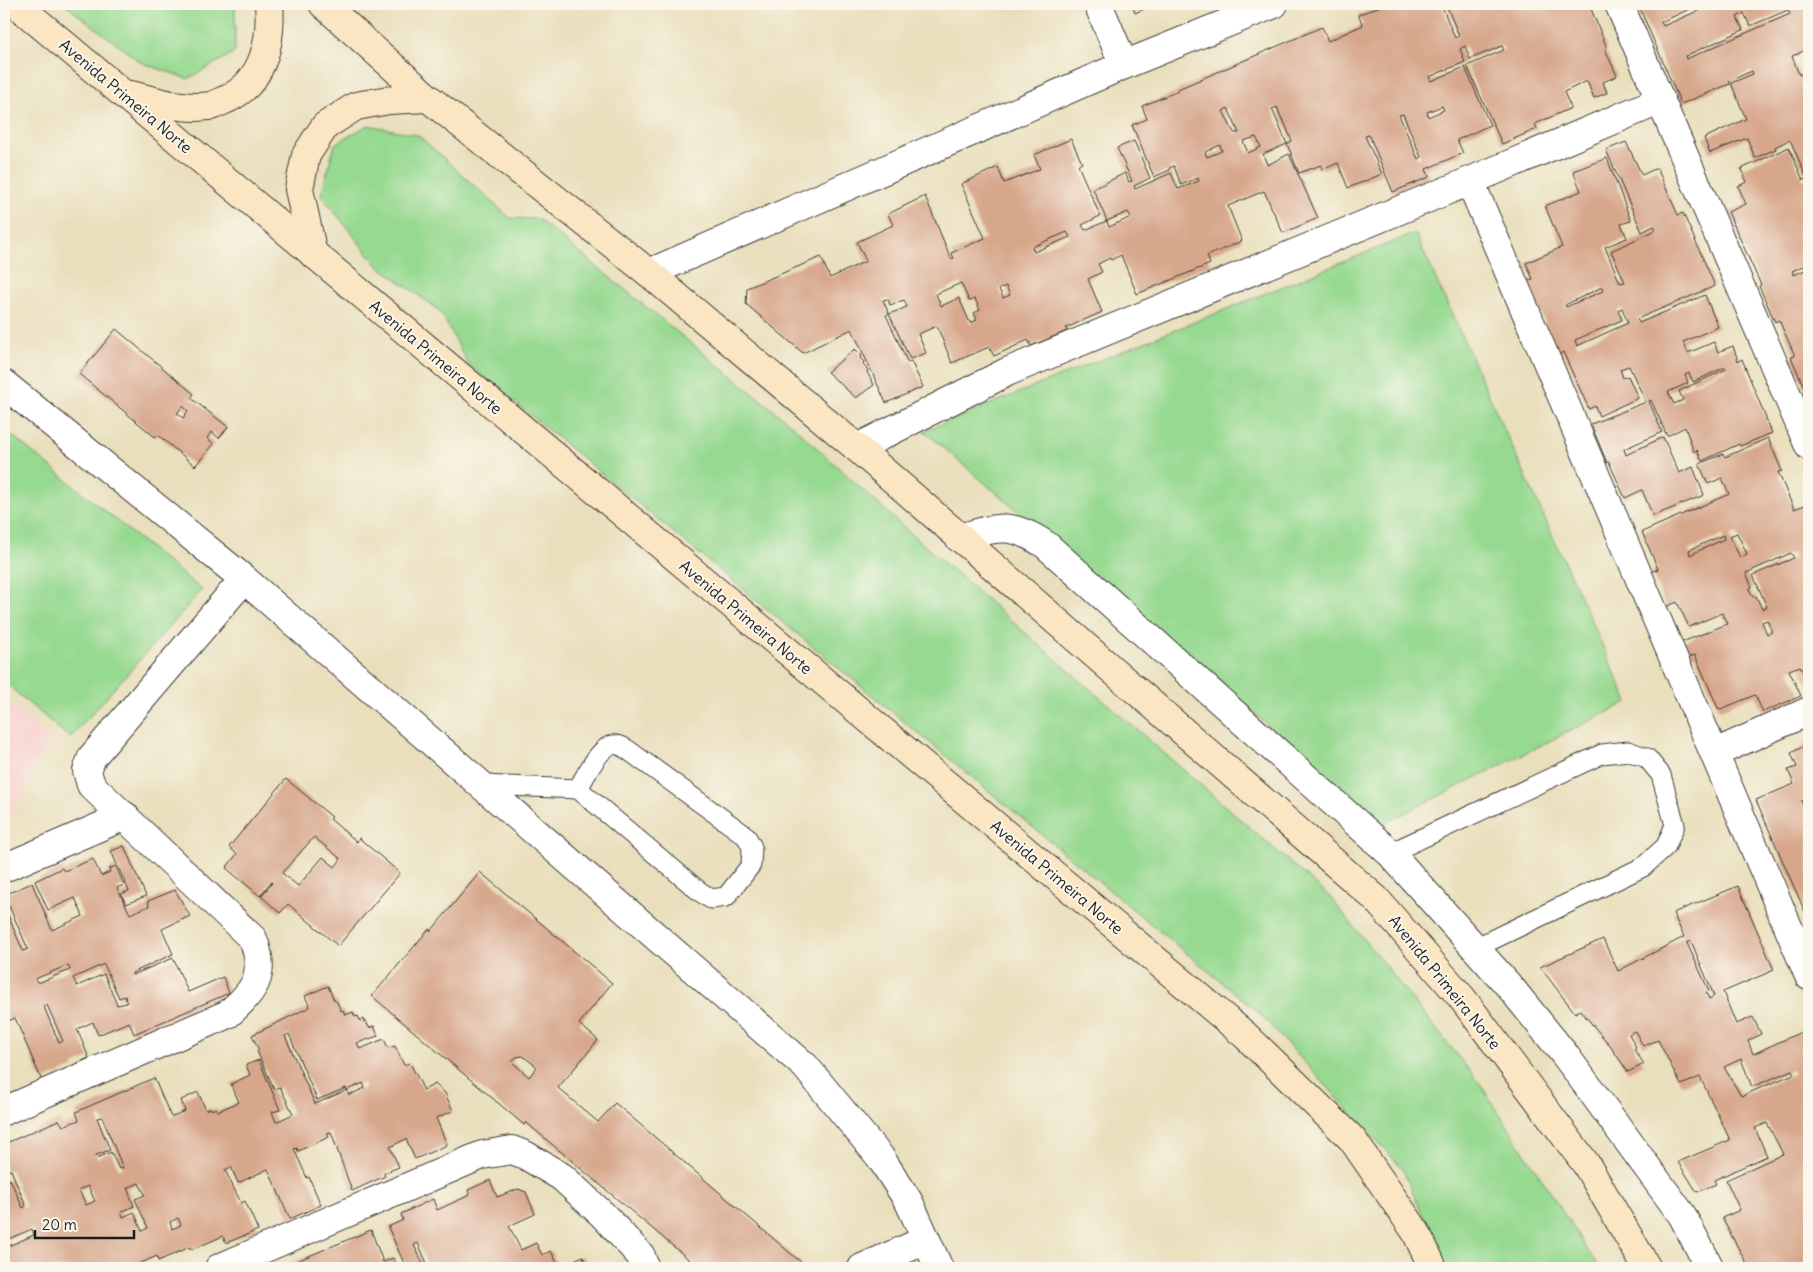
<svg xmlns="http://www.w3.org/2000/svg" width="1813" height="1272" viewBox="0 0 1813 1272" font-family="Delius,sans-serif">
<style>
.built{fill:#f7d0cf}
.green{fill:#96d990;stroke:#597a56}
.building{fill:#d7a78c;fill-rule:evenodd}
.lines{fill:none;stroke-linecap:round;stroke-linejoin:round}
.service-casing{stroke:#3b3934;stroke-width:21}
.minor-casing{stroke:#3b3934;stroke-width:30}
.tertiary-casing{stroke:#3b3934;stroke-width:30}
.secondary-casing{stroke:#3b3934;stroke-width:30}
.service{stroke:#fff;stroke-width:19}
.minor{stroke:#fff;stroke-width:28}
.tertiary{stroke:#fff;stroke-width:28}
.secondary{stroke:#fbe6c4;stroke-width:28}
.labels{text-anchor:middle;stroke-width:4;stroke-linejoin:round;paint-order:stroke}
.street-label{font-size:16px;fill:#1c1c1c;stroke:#fbf7ec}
</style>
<rect width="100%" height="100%" fill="#fbf7ec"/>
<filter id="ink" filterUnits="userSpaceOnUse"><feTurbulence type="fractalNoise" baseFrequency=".02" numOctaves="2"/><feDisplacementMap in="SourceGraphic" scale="10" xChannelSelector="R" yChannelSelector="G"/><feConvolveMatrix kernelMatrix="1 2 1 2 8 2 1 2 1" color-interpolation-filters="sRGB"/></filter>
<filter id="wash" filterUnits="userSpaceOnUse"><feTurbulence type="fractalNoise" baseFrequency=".0096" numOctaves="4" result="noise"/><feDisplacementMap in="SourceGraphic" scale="20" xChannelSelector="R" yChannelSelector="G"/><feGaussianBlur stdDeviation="1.12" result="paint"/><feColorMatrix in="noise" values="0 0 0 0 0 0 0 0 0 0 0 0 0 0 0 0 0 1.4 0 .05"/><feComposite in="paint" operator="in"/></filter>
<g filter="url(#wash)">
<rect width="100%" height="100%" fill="#e9dfbc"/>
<path class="built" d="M4 699 50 737 15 810 4 815Z"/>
<g class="green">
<path d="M64 4H235V52L188 79 142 63Z"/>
<path d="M368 125 418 135 510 218 538 219 793 426 910 533 1330 897 1481 1085 1599 1268H1446L1402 1168 1257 1011 468 364 440 311 377 265 321 195 335 144Z"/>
<path d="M1415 233 1628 702 1383 824 924 431Z"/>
<path d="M4 429 202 590 70 738 4 682Z"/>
</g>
<g id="blocks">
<g class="building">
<path d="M1132 4H1156L1135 13Z"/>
<path d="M1385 4H1398L1399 7 1407 4H1441L1455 38 1459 36 1446 4H1589L1607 48 1605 49 1617 76 1603 82 1607 93 1594 98 1587 81 1564 92 1571 108 1535 124 1537 129 1502 144 1467 66 1504 50 1502 46 1470 59 1465 46 1460 49 1465 62 1429 77 1431 81 1465 67 1490 125 1457 140 1463 153 1426 169 1429 177 1393 192 1369 135 1365 136 1382 174 1348 188 1338 163 1322 170 1321 165 1299 173 1287 144 1292 141 1283 119 1282 120 1277 107 1272 109 1287 144 1263 154 1267 165 1289 154 1318 218 1283 233 1264 191 1228 206 1242 241 1207 256 1210 264 1137 294 1121 255 1111 260 1110 258 1098 264 1102 272 1088 279 1102 312 1066 328 1067 331 1031 346 1028 340 994 356 989 347 952 363 937 326 918 334 926 353 910 359 889 314 886 315 908 363 911 361 923 387 886 403 852 329 803 353 746 304 747 288 821 257 830 278 866 261 857 242 893 225 888 214 925 196 951 259 954 258 951 253 985 238 961 184 998 167 1004 183 1040 169 1034 155 1071 139 1082 163 1078 165 1100 216 1082 225 1085 230 1107 221 1109 227 1131 217 1128 212 1107 221 1093 189 1125 173 1129 182 1132 181 1117 148 1134 141 1150 178 1134 186 1135 189 1171 173 1178 189 1199 181 1198 178 1181 185 1174 166 1169 168 1170 170 1154 177 1132 125 1147 119 1142 106 1178 91V89L1322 27 1328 41 1363 25 1358 15ZM1442 106 1444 110 1428 117 1427 112ZM1228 108 1239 133H1234L1223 111ZM1403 114 1421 157 1418 159 1399 115ZM1256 137 1261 147 1248 153 1243 141ZM1220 145 1222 151 1207 157 1205 152ZM1067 232 1070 237 1034 252 1032 247ZM961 283 969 301 975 299 980 310 974 313 977 320 970 323 959 298 941 306 936 294ZM1006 286 1010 295 1003 298 999 289ZM888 299 890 305 904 300 907 307 889 314 883 300Z"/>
<path d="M1638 4H1701L1661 22 1663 26 1714 4H1809V64L1806 57 1808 56 1806 50 1792 56 1799 75 1809 71V92L1803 95 1809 109V264L1792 271 1794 275 1809 268V393L1807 394 1791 357 1795 356 1779 320 1775 322 1759 286 1761 285 1728 212 1746 204 1738 186 1747 182 1741 169 1778 152 1789 147 1803 180 1807 179 1791 142 1789 140 1775 147 1776 149 1755 158 1747 138 1710 153 1704 138 1746 119 1731 83 1753 74 1752 71 1729 81 1730 84 1681 104ZM1788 10 1790 14 1686 59 1685 56 1743 30 1737 17 1744 13 1750 26Z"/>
<path d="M1626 142 1642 175 1657 168 1678 215 1683 213 1715 286 1637 319 1639 323 1705 295 1718 327 1683 342 1688 353 1714 342 1718 352 1733 346 1738 361 1742 359 1772 433 1740 446 1739 444 1702 461 1697 450 1694 452 1685 427 1667 436 1651 400 1649 401 1662 432 1624 449 1626 455 1663 437 1679 473 1693 467 1704 495 1653 516 1642 490 1625 498 1609 462 1607 463 1591 424 1646 402 1629 366 1620 369 1623 378 1628 376 1638 398 1599 416 1595 406 1589 409 1563 352 1559 355 1527 281 1533 279 1526 263 1562 247 1545 206 1581 191 1573 171 1607 158 1631 221 1621 224 1627 238 1605 247 1620 283 1625 282 1611 251 1656 230 1654 226 1642 232 1606 150ZM1602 287 1603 291 1566 307 1565 305ZM1622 308 1628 323 1577 346 1575 340 1622 320 1618 310ZM1725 367 1726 369 1679 391 1683 400 1674 404 1668 392 1688 383 1685 375 1689 373 1693 382Z"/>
<path d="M116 329 194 394 191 398 228 427 219 438 212 432 207 438 214 444 195 466 158 435 155 437 79 374ZM183 406 188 411 183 418 177 413Z"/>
<path d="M855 349 862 356 860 358 864 362 863 365 868 370 867 372 874 385 856 398 827 372Z"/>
<path d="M1768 438 1782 471 1778 472 1794 509 1805 505 1809 515V686L1800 666 1789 670 1801 696 1763 712 1755 695 1721 709 1718 708 1695 655 1687 658 1680 643 1727 624 1722 613 1689 627 1677 602 1666 607 1651 572 1658 569 1642 532 1729 494 1722 478 1708 484 1699 464 1723 454 1725 457ZM1737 533 1747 554 1740 558 1730 536ZM1723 535 1724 539 1690 555 1689 550ZM1791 553 1794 558 1753 575 1767 607 1762 609 1756 596 1753 597 1749 589 1752 587 1746 573ZM1767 620 1772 632 1767 634 1762 622Z"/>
<path d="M1809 742V807L1806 799 1801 801 1809 820V849L1806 850 1809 854V921L1756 800 1794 784 1788 770 1797 767 1791 753 1804 746 1803 744Z"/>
<path d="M286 779 332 817 330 819 357 842 359 838 400 873 338 946 288 904 280 913 261 896 272 883 271 882 260 896 226 868 237 854 229 847ZM314 837 341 859 335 867 323 857 298 886 282 873Z"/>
<path d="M124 846 146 896 126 904 121 894 129 891 111 851Z"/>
<path d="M93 859 101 876 110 872 109 869 116 866 124 885 117 888 130 914 149 906 148 901 175 890 190 916 162 929 173 954 132 973V975L173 958 188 992 223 977 229 993 134 1034 129 1022 98 1035 93 1022 77 1029 89 1058 73 1065 74 1067 42 1081 15 1018 4 1023V895L32 883 52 930 83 916 75 898 48 910 35 881 62 868 64 871ZM9 906 28 949 23 951 5 908ZM104 964 119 998 125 996 127 1003 117 1005 104 974 77 986 73 978ZM68 965 70 970 38 983 35 979ZM47 1005 63 1041 59 1043 44 1007Z"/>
<path d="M480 872 612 983 579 1024 598 1040 558 1088 598 1122 615 1103 803 1264 794 1268H699L528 1124 526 1122 524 1125 372 996 429 929 431 931ZM523 1056 537 1067 529 1077 512 1062 516 1057Z"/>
<path d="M1738 886 1774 970 1723 992 1736 1024 1753 1017 1761 1034 1748 1041 1753 1054 1801 1032 1809 1051V1268H1749L1722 1218 1740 1210 1726 1180 1783 1154 1767 1123 1755 1128 1767 1156 1714 1180 1716 1184 1697 1192 1678 1162 1730 1140 1700 1077 1681 1085 1658 1040 1643 1046 1635 1031 1629 1034 1636 1047 1634 1049 1644 1064 1628 1072 1608 1043 1580 1010 1575 1013 1540 967 1603 939 1618 971 1684 937 1673 913ZM1691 941 1714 996 1709 999 1706 992 1709 991 1687 943ZM1741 1059 1752 1087 1792 1070 1794 1074 1741 1096 1724 1067Z"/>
<path d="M328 986 334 1000 337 1002 341 1011 343 1010 345 1015 353 1012 355 1017 358 1016 360 1021 363 1019 364 1022 366 1021 369 1028 374 1026 378 1036 357 1043 360 1049 384 1039 388 1048 395 1046 404 1065 409 1063 411 1065 424 1090 435 1084 445 1093 453 1111 436 1118 447 1145 415 1159 406 1139 390 1147 399 1167 384 1173 385 1176 352 1191 331 1132 327 1133 329 1137 298 1151 297 1148 294 1149 307 1178 309 1177 321 1205 290 1219 268 1169 238 1183 231 1167 225 1170 241 1203 245 1201 258 1230 226 1243 223 1236 191 1250 190 1247 158 1261 157 1256 129 1268H4V1248L34 1235 32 1229 4 1241V1182L10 1179 23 1208 26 1206 11 1170 6 1171 4 1165V1144L59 1120 63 1126 79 1120 76 1112 154 1078 171 1117 185 1111 181 1100 198 1092 206 1110 211 1108 212 1110 216 1108 218 1111 239 1102 231 1084 250 1075 246 1065 259 1060 280 1110 272 1112 276 1122 293 1114 280 1087 274 1089 257 1051 259 1050 252 1035 310 1007 305 996ZM289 1034 317 1100 346 1088 347 1090 363 1083 365 1088 349 1095 347 1090 315 1104 285 1036ZM102 1117 123 1168 119 1169 111 1152 97 1158 96 1155 110 1150 97 1118ZM139 1183 145 1195 135 1199 148 1228 142 1231 134 1212 123 1217 121 1212 134 1206 127 1188ZM88 1186 95 1201 86 1205 79 1190ZM178 1218 181 1225 172 1229 170 1222Z"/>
<path d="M490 1180 497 1197 518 1189 526 1192 535 1214 509 1226 521 1250 536 1243 542 1255 551 1251 559 1267 583 1256 588 1268H429L418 1243 414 1245 425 1268H406L388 1227 403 1220 401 1214 433 1199 437 1210 470 1195 468 1190Z"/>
<path d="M371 1230 383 1262 393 1258 398 1268H280Z"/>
</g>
</g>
</g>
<g filter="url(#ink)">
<use href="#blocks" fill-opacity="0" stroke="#3b3934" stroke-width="1"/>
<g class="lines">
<defs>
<g id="service">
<path d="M482 785 578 789 699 891 711 899 726 897 751 865 752 847 746 836 628 750C625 748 620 745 617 745 601 742 585 777 578 789"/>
<path d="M1390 853 1602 754 1628 751 1647 758 1661 775 1675 825 1666 846 1643 867 1475 948"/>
</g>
<g id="minor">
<path d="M1619 4 1809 446"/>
<path d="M1470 181 1809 976"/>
<path d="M4 384 244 579 805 1066 880 1157 909 1202 939 1268"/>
<path d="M857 448 1007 372 1470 181 1661 100"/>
<path d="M959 538C999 527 1009 521 1046 545L1390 853 1510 987 1565 1055 1682 1215 1710 1268"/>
<path d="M1715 753 1809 711"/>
<path d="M4 868 125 816"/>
<path d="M4 1111 228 1014C255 991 267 974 253 939L91 785 87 771 92 757 244 579"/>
<path d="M219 1268 482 1155 512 1150 525 1155 562 1177 603 1215 641 1256 645 1268"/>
<path d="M862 1268 926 1240"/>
</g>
<g id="tertiary">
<path d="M1098 4 1124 65"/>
<path d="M649 273 1124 65 1274 4"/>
</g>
<g id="secondary">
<path d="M16 4 1245 1035 1352 1139 1416 1232 1433 1268"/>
<path d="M323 4 428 98 649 273 857 448 1375 898 1462 998 1586 1164 1647 1268"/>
<path d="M131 95C156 101 182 110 210 106 215 105 222 101 227 99 264 82 272 40 269 4"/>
<path d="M313 254 299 189 306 155 325 126 356 106 389 100 428 98"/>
</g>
</defs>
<use href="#service" class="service-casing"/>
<use href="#minor" class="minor-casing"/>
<use href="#tertiary" class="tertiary-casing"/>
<use href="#secondary" class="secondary-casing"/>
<use href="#service" class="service"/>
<use href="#minor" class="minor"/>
<use href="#tertiary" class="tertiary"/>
<use href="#secondary" class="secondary"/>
</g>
</g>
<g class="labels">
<g class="street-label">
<text transform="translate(126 96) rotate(40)" y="6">Avenida Primeira Norte</text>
<text transform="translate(436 357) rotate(40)" y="6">Avenida Primeira Norte</text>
<text transform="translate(746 617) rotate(40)" y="6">Avenida Primeira Norte</text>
<text transform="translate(1057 877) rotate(40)" y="6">Avenida Primeira Norte</text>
<text transform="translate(1445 982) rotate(51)" y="6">Avenida Primeira Norte</text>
</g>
</g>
<rect width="1813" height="1272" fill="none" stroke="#fbf7ec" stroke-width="20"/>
<path d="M35 1230v8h99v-8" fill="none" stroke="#1c1c1c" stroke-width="2.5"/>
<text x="42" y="1230" font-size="15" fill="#1c1c1c" stroke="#fbf7ec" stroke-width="4" paint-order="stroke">20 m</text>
</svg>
